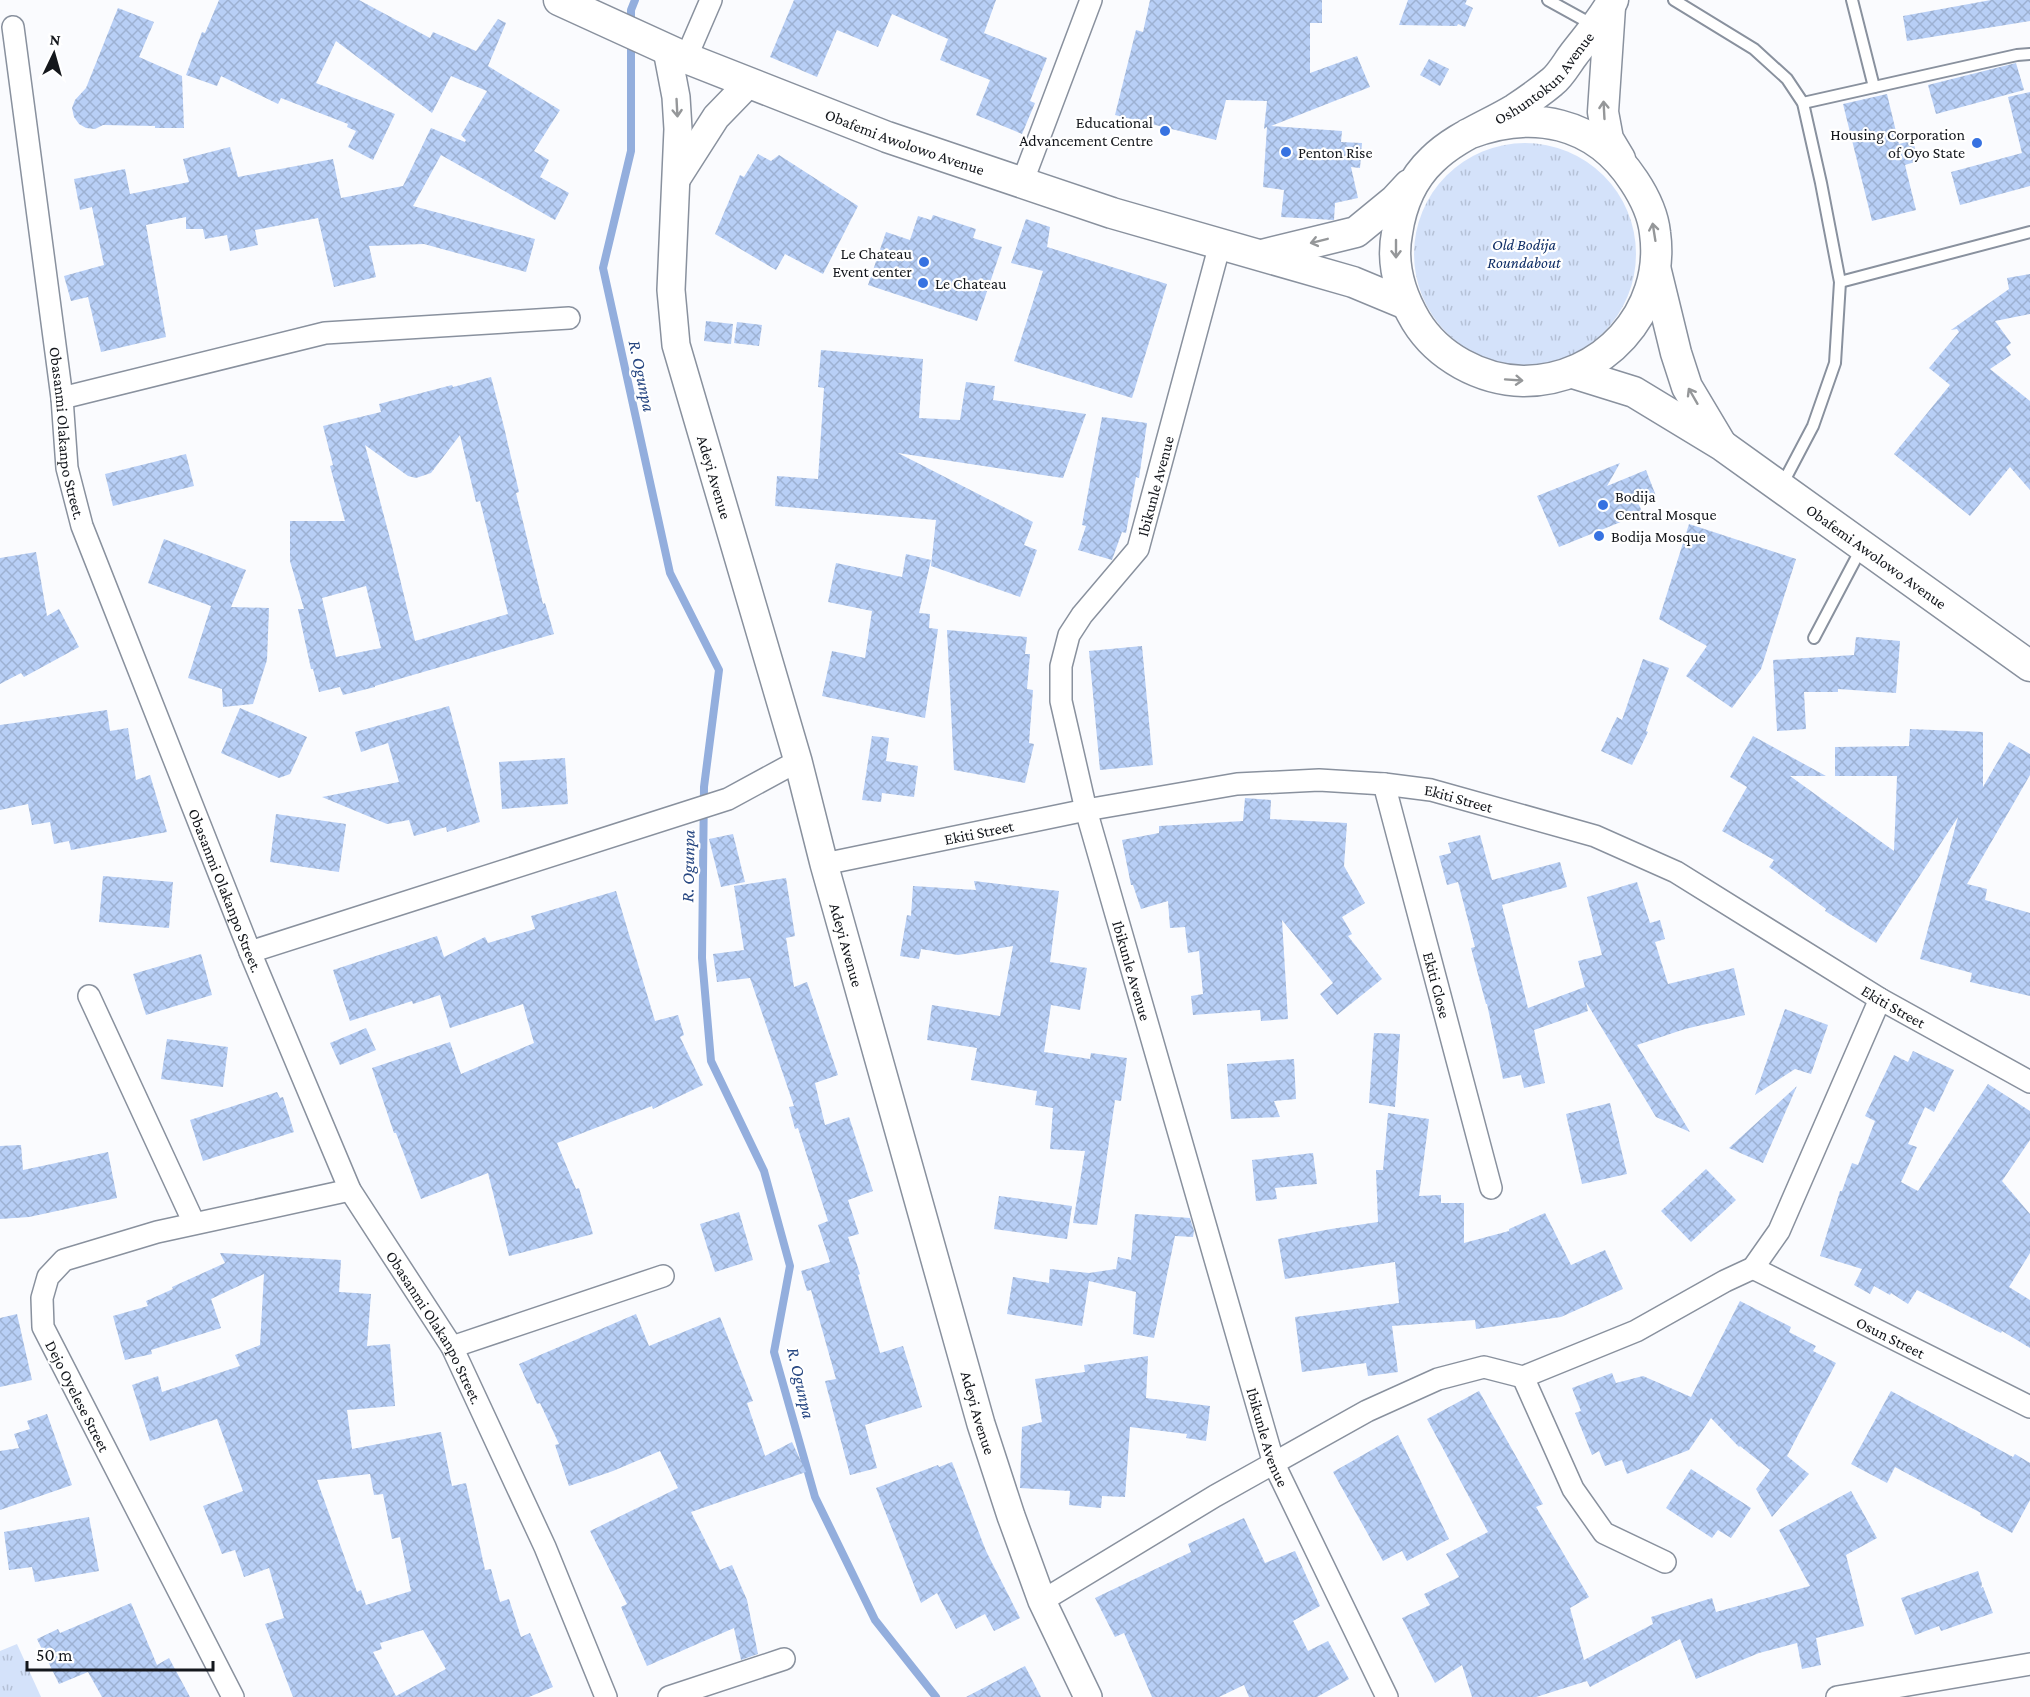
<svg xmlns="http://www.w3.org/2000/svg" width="2030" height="1697" viewBox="0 0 2030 1697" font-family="'Crimson Pro',serif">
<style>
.park{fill:url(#park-tufts)}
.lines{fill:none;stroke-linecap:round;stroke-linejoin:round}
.stream{stroke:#93aedd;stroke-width:8}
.building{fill:url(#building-cross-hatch);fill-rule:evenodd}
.service-casing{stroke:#89919e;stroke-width:14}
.minor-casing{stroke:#89919e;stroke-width:24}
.tertiary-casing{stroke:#89919e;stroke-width:30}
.secondary-casing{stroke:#89919e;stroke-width:33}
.service{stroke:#fff;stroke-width:10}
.minor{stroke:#fff;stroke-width:21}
.tertiary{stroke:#fff;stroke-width:27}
.secondary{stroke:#fff;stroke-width:30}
.oneway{stroke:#959799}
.poi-dot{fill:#3772e1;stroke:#fff;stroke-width:2}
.labels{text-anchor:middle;stroke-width:4.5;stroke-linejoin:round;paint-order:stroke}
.street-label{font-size:16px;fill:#14171c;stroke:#fff}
.poi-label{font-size:16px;fill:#14171c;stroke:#fff;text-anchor:start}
.park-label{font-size:16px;font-style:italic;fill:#102f67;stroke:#fff}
.water-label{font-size:18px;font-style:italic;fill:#274782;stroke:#fff}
</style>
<defs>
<pattern id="park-tufts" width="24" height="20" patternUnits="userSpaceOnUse" patternTransform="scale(1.5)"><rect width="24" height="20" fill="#d4e2fa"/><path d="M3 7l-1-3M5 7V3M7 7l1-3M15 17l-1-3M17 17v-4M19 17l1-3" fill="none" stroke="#b5c1d6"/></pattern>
<pattern id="building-cross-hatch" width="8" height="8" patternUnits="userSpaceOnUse" patternTransform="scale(1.5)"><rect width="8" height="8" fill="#b8cff6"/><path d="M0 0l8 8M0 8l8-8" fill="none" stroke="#9db1d2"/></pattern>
</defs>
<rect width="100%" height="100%" fill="#fafbfe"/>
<g class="park">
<circle cx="1525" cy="254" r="111"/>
<path d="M17 1644 41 1697H0V1651Z"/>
</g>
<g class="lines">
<g class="stream">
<path d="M631 25V10L635 0"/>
<path d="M631 40V151L603 268 670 573 719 670 704 787 702 958 711 1061 764 1171 790 1266 774 1352 815 1497 875 1620 936 1697"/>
</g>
</g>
<g class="building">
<path d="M219 0H359L430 38 433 32 476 51 498 19 506 23 488 66 560 110 534 151 549 160 540 177 569 193 555 220 441 155 413 206 535 239 526 272 424 244 369 246 376 277 334 287 318 218 255 230 258 245 230 251 227 235 205 239 203 229H186V217L146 225 166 337 101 352 88 297 71 301 64 276 104 265 92 207 80 210 74 179 125 169 130 194 189 182 183 159 230 147 238 177 333 159 341 198 403 186 431 128 465 142 466 140 461 135 487 91 451 76 432 113 336 41 316 83 395 114 373 160 348 147 356 131 347 127 348 124 281 98 278 104 221 76 217 86 186 75 202 32 205 33Z"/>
<path d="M794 0H996L984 33 1047 58 1030 101 1035 103 1022 134 976 115 990 80 940 60 948 39 892 14 878 47 837 30 817 77 770 57Z"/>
<path d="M1150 0H1322V23H1310V73L1357 56 1370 87 1271 126 1342 131 1341 142 1362 143 1360 168 1351 167 1358 198 1335 203 1334 220 1281 217 1284 190 1263 187 1267 127 1264 129 1267 101 1226 100 1216 140 1115 115 1136 30 1143 32Z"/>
<path d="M1408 0H1467L1465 4 1473 8 1465 27 1458 24 1457 26 1399 25Z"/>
<path d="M1991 0H2030V21L1907 41 1903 16Z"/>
<path d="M118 8 154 22 139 57 182 76 184 128H155V126L103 125 95 129 86 128 79 124 74 117 72 108 75 100 86 88Z"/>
<path d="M1429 59 1449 69 1440 86 1420 75Z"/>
<path d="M2016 63 2024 90 1936 114 1928 85Z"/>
<path d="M2030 92V186L1960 205 1951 172 2022 153 2008 97Z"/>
<path d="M1887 94 1899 144 1913 140 1918 161 1905 165 1916 210 1872 221 1843 104Z"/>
<path d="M758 154 771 161 779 155 858 206 823 274 785 254 776 270 715 234 740 175 744 177Z"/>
<path d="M933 215 976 229 973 238 1002 247 977 321 868 285 886 232 910 240 918 216 931 220Z"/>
<path d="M1026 219 1050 227 1047 247 1167 284 1132 398 1014 361 1043 271 1011 263Z"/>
<path d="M2030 274V314L1995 321 2011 343 2006 347 2011 355 1990 369 2030 401V490L2010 467 1970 516 1894 454 1950 385 1929 368 1959 332 1957 329 1951 330 2009 289 2007 278Z"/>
<path d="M706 321 733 324 731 344 704 341Z"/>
<path d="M737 322 762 325 759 346 734 343Z"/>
<path d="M821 350 923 359 919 418 960 420 966 382 995 386 993 400 1086 414 1063 478 898 453 1033 522 1024 545 1037 550 1020 597 931 566 936 520 775 506 777 476 818 479 824 388 818 387Z"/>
<path d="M491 377 504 427 519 492 516 493 543 604 545 603 554 634 375 686V687L343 695 340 687 319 692 313 669H311L298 609H304L290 561V521H345L330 466 333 465 323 426 381 412 379 404 452 385 453 387ZM460 435 476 502 480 501 508 614 415 641 392 546 365 445 408 476 416 478 431 473ZM366 586 381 648 336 657 322 598Z"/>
<path d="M1102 417 1147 423 1139 478 1136 477 1126 533 1122 532 1112 560 1078 550 1086 526 1082 525Z"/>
<path d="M186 454 194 486 113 506 105 474Z"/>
<path d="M1620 463 1607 486 1646 470 1656 496 1638 503 1643 513 1559 547 1537 496Z"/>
<path d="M1689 524 1796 559 1761 669 1732 708 1686 676 1707 646 1659 619Z"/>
<path d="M164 539 246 570 231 607 269 608 267 660 253 704 223 707 222 689 188 678 211 606 148 583Z"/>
<path d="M36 552 47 616 59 609 79 647 24 677 21 673 0 684V558Z"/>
<path d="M906 554 931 560 919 613 930 614 929 628 938 629 925 718 822 696 832 651 865 658 872 611 828 602 836 563 902 577Z"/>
<path d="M947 630 1027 637 1025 654H1030L1027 689 1033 690 1029 743 1034 744 1025 783 954 770Z"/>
<path d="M1856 637 1900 641 1896 693 1838 689V692H1804L1806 729 1777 731 1773 660 1854 655Z"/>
<path d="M1142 646 1153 765 1100 770 1089 651Z"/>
<path d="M1643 659 1669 668 1646 731 1648 732 1632 765 1601 751 1617 717 1622 720Z"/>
<path d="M449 706 480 822 447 832 446 827 414 836 409 820 387 824 322 797 399 782 388 743 361 752 355 732Z"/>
<path d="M240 708 307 737 290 774 279 778 221 753Z"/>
<path d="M107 710 110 731 128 728 136 780 150 775 167 832 71 850 69 841 54 844 50 822 32 825 28 804 0 810V725Z"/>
<path d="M1910 729 1983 732V787L2009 742 2030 754V775L1967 884 1987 889 1985 900 2030 913V996L1970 982 1972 973 1920 959 1958 817 1876 943 1825 911 1826 909 1769 867 1774 860 1722 831 1747 787 1730 777 1753 736 1826 776H1790L1894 851 1897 776H1835V747L1909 746Z"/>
<path d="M872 736 889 738 886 761 918 766 914 797 882 793 881 802 862 800Z"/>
<path d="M565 758 568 804 502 809 499 762Z"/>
<path d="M1245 798 1271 800 1270 819 1347 823 1344 866 1365 903 1342 917 1352 934 1348 936 1382 979 1337 1015 1320 994 1333 983 1282 920 1288 1019 1261 1021 1260 1010 1193 1015 1191 996 1203 994 1199 951 1188 953 1185 927 1170 928 1168 901 1141 909 1133 885H1131L1122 840 1159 833V826L1243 821Z"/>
<path d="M276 814 346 824 339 872 270 862Z"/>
<path d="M733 834 745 882 721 887 709 839Z"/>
<path d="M1480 835 1492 880 1560 862 1567 887 1502 905 1528 1008 1585 987 1578 961 1602 955 1587 897 1637 882 1650 923 1660 920 1665 939 1655 942 1668 984 1734 968 1745 1015 1685 1029 1637 1045 1690 1132 1656 1117 1586 1002 1588 1011 1534 1030 1545 1083 1524 1088 1521 1075 1503 1079 1487 1004H1486L1471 948 1475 947 1458 882 1447 885 1439 856 1451 853 1448 843Z"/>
<path d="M103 876 173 882 169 928 99 922Z"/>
<path d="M786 878 795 936 786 938 794 987 807 982 838 1075 815 1083 825 1125 849 1117 873 1191 848 1200 859 1234 848 1237 860 1274 858 1275 880 1353 903 1346 922 1407 865 1425 877 1468 850 1475 825 1381 836 1379 811 1290 807 1291 801 1271 830 1262 818 1225 828 1221 798 1128 795 1129 789 1107 794 1106 750 978 717 982 713 954 744 950 734 886Z"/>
<path d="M974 881 1059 891 1050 962 1087 968 1080 1010 1051 1005 1044 1052 1090 1059 1091 1053 1127 1058 1121 1101 1115 1100 1097 1225 1073 1223 1085 1151 1050 1149 1053 1108 1035 1105 1037 1091 971 1080 977 1048 927 1040 932 1005 1000 1016 1013 946 958 955 921 949 919 959 900 956 907 915 911 916 913 886 976 890Z"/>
<path d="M616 891 655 1021 678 1015 684 1035 680 1037 703 1085 653 1109 652 1106 557 1143 576 1189 579 1188 593 1234 509 1256 488 1173 421 1199 396 1133H394L372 1068 450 1042 461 1074 534 1043 523 1004 450 1028 440 995 413 1004 412 1001 350 1021 333 970 437 936 444 957 485 937 488 943 535 929 531 916Z"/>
<path d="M201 954 212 995 146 1015 133 974Z"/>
<path d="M1785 1009 1828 1025 1811 1074 1795 1069 1755 1095Z"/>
<path d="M366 1028 376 1050 340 1065 330 1043Z"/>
<path d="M1374 1033 1400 1034 1395 1107 1369 1103Z"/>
<path d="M167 1039 228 1047 223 1087 161 1079Z"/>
<path d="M1913 1051 1954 1070 1934 1112 1925 1107 1908 1144 1917 1147 1901 1182 1918 1191 1988 1084 2030 1111V1140L2002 1181 2030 1214V1253L2009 1287 2030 1300V1348L2002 1331 2001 1333 1917 1290 1908 1304 1891 1293 1890 1295 1874 1286 1870 1294 1854 1285 1862 1269 1820 1256 1840 1191H1842L1852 1163 1858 1165 1875 1121 1865 1116 1894 1055 1908 1062Z"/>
<path d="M1294 1059 1296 1099 1274 1101 1280 1117 1231 1119 1227 1064Z"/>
<path d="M1797 1086 1763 1163 1729 1148Z"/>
<path d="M277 1092 280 1098 283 1097 294 1132 203 1161 190 1120Z"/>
<path d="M1610 1103 1627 1174 1582 1184 1566 1114Z"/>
<path d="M1388 1113 1429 1119 1419 1196 1441 1195V1203H1464V1243L1509 1231V1229L1545 1213 1571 1265 1605 1250 1623 1289 1561 1317 1476 1329 1475 1320 1392 1326 1398 1372 1368 1376 1366 1363 1302 1372 1295 1317 1399 1303 1395 1262 1285 1279 1278 1239 1331 1229 1378 1222 1376 1170H1383Z"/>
<path d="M21 1145 23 1170 108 1152 117 1198 29 1217 0 1219V1146Z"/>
<path d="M1313 1153 1317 1184 1275 1188 1277 1199 1256 1201 1252 1160Z"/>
<path d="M1706 1169 1736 1200 1691 1242 1661 1211Z"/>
<path d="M999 1196 1072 1206 1067 1239 994 1229Z"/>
<path d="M739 1212 753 1260 715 1272 700 1224Z"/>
<path d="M1135 1214 1190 1218 1194 1231 1193 1237 1175 1236 1154 1338 1133 1334 1136 1292 1089 1281 1082 1326 1007 1314 1013 1277 1049 1283 1050 1269 1089 1273 1116 1269 1118 1257 1131 1260Z"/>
<path d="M220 1253 341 1260 339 1292 371 1294 367 1346 390 1344 395 1406 347 1410 352 1449 441 1432 452 1486 466 1483 485 1570 491 1569 500 1602 509 1599 521 1637 530 1633 553 1687 529 1697H293L265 1624 284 1618 269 1568 244 1577 235 1550 222 1554 203 1506 243 1491 217 1419 150 1441 132 1385 158 1376 162 1392 240 1366 235 1355 260 1345 264 1274 211 1299 221 1328 151 1350 152 1354 125 1360 113 1316 148 1306 146 1301 173 1289 172 1287 225 1263ZM370 1474 374 1495 383 1494 392 1539 400 1537 411 1591 366 1605 361 1590 357 1592 317 1480ZM423 1630 446 1669 396 1696 373 1652 382 1649 380 1643Z"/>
<path d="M1740 1301 1791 1327 1789 1332 1816 1346 1813 1351 1836 1363 1787 1456 1809 1474 1772 1517 1756 1489 1770 1470 1740 1446 1739 1447 1711 1418 1689 1450 1627 1474 1622 1460 1605 1466 1599 1451 1592 1455 1575 1413 1581 1411 1572 1388 1612 1373 1616 1383 1643 1376 1691 1397Z"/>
<path d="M17 1314 32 1380 0 1387V1318Z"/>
<path d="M636 1314 649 1346 720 1317 753 1401 747 1403 765 1456 792 1442 806 1472 691 1512 720 1570 732 1565 747 1600 758 1654 741 1660 734 1628 647 1666 621 1607 627 1604 590 1531 678 1488 660 1451 613 1471 569 1486 555 1445 559 1444 540 1403 537 1404 519 1364Z"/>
<path d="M1148 1356 1146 1398 1210 1406 1206 1441 1186 1438 1187 1434 1130 1427 1125 1497 1102 1496 1101 1508 1069 1505 1070 1491 1020 1488 1022 1427 1042 1422 1035 1379 1085 1372 1084 1365Z"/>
<path d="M1479 1391 1543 1504 1536 1507 1589 1597 1570 1608 1584 1660 1653 1624 1651 1617 1712 1598 1716 1612 1810 1586 1779 1530 1851 1491 1877 1538 1846 1555 1864 1626 1816 1638 1821 1665 1802 1669 1797 1643 1759 1653 1696 1679 1680 1639 1590 1687 1587 1681 1536 1697H1472L1462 1665 1435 1683 1402 1618 1430 1605 1424 1594 1459 1577 1446 1554 1488 1532 1427 1419Z"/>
<path d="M1891 1391 2013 1457 2015 1454 2030 1463V1500L2012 1533 1980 1515 1981 1513 1895 1467 1887 1483 1851 1464Z"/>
<path d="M47 1414 72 1485 0 1510V1451L19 1448 14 1434 30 1429 27 1421Z"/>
<path d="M1398 1435 1449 1539 1407 1561 1402 1551 1383 1561 1333 1472Z"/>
<path d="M952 1462 986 1551 1020 1618 994 1631 985 1614 956 1629 937 1593 921 1603 876 1488 938 1465 939 1467Z"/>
<path d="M1691 1469 1751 1508 1731 1538 1718 1530 1712 1538 1666 1508Z"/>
<path d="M89 1517 99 1571 35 1582 32 1567 9 1570 4 1532Z"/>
<path d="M1244 1518 1265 1563 1295 1551 1320 1606 1293 1621 1308 1651 1328 1641 1349 1679 1317 1697H1249L1244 1685 1219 1697H1152L1124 1633 1115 1637 1095 1598 1191 1552 1188 1544Z"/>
<path d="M1978 1571 1982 1584 1981 1588 1983 1587 1993 1613 1941 1631 1939 1626 1915 1635 1901 1598Z"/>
<path d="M131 1603 157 1665 169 1658 190 1697H102L88 1672 59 1684 37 1639 58 1629 60 1633Z"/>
<path d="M1025 1666 1041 1697H966Z"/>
</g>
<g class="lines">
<defs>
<g id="service">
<path d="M1548 0 1595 26"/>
<path d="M1674 0 1754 49 1787 79 1803 103 1821 183 1840 282 1835 363 1813 426 1782 485"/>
<path d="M1852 0 1874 87"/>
<path d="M1803 103 2017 55 2030 54"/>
<path d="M1840 282 2030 232"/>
<path d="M1814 638 1862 547"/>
</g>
<g id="minor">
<path id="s1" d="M13 27 62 398 67 468 82 526 250 952 350 1190 452 1347 545 1547 606 1697"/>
<path d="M686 58 711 0"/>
<path d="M1022 183 1091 0"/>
<path id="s2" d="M1220 244 1138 549 1082 615 1069 635 1061 666V701L1086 810 1274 1464 1387 1697"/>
<path d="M62 398 325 333 569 318"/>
<path id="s3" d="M1384 784 1491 1188"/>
<path id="s4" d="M824 864 1086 810 1237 784 1319 780 1384 784 1431 790 1595 836 1676 872 1880 999 2030 1082"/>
<path d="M250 952 728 799 798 761"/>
<path d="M89 996 194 1223"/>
<path id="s5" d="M1753 1268 2030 1407"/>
<path d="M452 1347 663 1276"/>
<path d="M1523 1377 1573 1489 1604 1533 1665 1562"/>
<path d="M1042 1601 1215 1496 1367 1411 1438 1379 1484 1367 1523 1377 1636 1331 1725 1281 1753 1268 1779 1231 1880 999"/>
<path d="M233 1697 43 1327 42 1298 48 1277 64 1260 157 1232 350 1190"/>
<path d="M669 1697 784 1659"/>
<path d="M1837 1697 2030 1664"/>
</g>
<g id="tertiary">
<path id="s6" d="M667 50 676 97 678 129 671 290 676 345 798 761 824 864 981 1424 1011 1516 1042 1601 1088 1697"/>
<path d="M677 178 716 117 748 84"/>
</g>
<g id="secondary">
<path id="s7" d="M559 0 686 58 887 137 1112 213 1353 282 1406 304"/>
<path d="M1610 7 1603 112 1608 139 1620 159"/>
<path id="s8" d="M1468 134C1532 109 1595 121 1634 181 1644 196 1653 214 1655 233 1666 312 1602 381 1523 381 1481 380 1438 357 1416 321 1400 294 1391 264 1397 233 1401 206 1412 179 1432 160 1455 137 1487 126 1515 109 1527 101 1540 92 1552 82 1561 75 1567 63 1574 54 1587 37 1603 19 1613 0"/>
<path d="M1262 255 1356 232 1395 200 1409 185"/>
<path d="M1656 271 1676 353 1687 387 1721 444"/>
<path id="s9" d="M1573 373 1634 392 1723 446 2030 666"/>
</g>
</defs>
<use href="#service" class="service-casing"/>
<use href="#minor" class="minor-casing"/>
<use href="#tertiary" class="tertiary-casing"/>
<use href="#secondary" class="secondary-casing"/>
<use href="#service" class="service"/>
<use href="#minor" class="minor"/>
<use href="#tertiary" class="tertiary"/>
<use href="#secondary" class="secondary"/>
</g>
<defs><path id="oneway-shaft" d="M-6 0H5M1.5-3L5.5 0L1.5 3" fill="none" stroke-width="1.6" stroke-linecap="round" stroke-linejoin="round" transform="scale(1.5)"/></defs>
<g class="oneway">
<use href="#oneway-shaft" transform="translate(677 108) rotate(87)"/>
<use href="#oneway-shaft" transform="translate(1604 110) rotate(-93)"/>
<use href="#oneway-shaft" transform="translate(1654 232) rotate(-99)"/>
<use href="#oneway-shaft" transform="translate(1319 241) rotate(166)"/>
<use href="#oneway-shaft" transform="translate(1396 249) rotate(90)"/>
<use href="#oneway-shaft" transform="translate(1514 380) rotate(4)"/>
<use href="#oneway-shaft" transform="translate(1693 396) rotate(-120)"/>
</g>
<g class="poi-dot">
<circle cx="1165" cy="131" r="6"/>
<circle cx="1977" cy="143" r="6"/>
<circle cx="1286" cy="152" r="6"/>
<circle cx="924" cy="262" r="6"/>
<circle cx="923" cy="283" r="6"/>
<circle cx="1603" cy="505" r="6"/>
<circle cx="1599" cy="536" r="6"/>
</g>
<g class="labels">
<g class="street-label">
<text dy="6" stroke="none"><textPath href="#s8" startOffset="912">Oshuntokun Avenue</textPath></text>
<text dy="6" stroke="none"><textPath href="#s7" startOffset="374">Obafemi Awolowo Avenue</textPath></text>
<text dy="6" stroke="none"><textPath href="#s1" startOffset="410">Obasanmi Olakanpo Street.</textPath></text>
<text dy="6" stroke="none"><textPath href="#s6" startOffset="434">Adeyi Avenue</textPath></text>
<text transform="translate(1155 486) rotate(-75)" y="6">Ibikunle Avenue</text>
<text dy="6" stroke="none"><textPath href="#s9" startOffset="357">Obafemi Awolowo Avenue</textPath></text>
<text dy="6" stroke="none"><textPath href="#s4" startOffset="644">Ekiti Street</textPath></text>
<text dy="6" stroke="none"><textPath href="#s4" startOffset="158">Ekiti Street</textPath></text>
<text dy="6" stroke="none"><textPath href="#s1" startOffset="896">Obasanmi Olakanpo Street.</textPath></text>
<text dy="6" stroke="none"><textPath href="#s6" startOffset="920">Adeyi Avenue</textPath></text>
<text dy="6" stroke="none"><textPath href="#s2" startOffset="772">Ibikunle Avenue</textPath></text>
<text dy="6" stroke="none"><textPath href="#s3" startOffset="208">Ekiti Close</textPath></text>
<text dy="6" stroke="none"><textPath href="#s4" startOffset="1130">Ekiti Street</textPath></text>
<text dy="6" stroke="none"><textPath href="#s1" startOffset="1382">Obasanmi Olakanpo Street.</textPath></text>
<text dy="6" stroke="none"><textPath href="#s5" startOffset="154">Osun Street</textPath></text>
<text transform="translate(78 1396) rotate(63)" y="6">Dejo Oyelese Street</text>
<text dy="6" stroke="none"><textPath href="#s6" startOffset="1406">Adeyi Avenue</textPath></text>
<text dy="6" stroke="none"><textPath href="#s2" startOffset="1258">Ibikunle Avenue</textPath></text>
</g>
<g class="poi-label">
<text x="1153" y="128" text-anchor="end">Educational<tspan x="1153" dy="18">Advancement Centre</tspan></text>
<text x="1965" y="140" text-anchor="end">Housing Corporation<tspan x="1965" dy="18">of Oyo State</tspan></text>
<text x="1298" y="158">Penton Rise</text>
<text x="912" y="259" text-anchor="end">Le Chateau<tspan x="912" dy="18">Event center</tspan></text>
<text x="935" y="289">Le Chateau</text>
<text x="1615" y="502">Bodija<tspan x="1615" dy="18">Central Mosque</tspan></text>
<text x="1611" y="542">Bodija Mosque</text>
</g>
<g class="park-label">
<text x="1524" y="250">Old Bodija<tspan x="1524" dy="18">Roundabout</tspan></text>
</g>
<g class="water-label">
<text transform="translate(642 376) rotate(78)" y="6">R. Ogunpa</text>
<text transform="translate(688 866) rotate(-89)" y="6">R. Ogunpa</text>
<text transform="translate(801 1383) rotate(77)" y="6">R. Ogunpa</text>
</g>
</g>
<g transform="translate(54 54) rotate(5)" stroke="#ffffff" stroke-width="4.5" paint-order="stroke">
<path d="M0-4.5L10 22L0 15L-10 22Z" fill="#14171c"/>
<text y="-9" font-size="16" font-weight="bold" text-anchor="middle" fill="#14171c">N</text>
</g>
<path d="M27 1661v9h186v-9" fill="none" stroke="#14171c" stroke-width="3"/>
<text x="36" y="1661" font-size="18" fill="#14171c" stroke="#ffffff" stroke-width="4.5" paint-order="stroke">50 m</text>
</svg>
